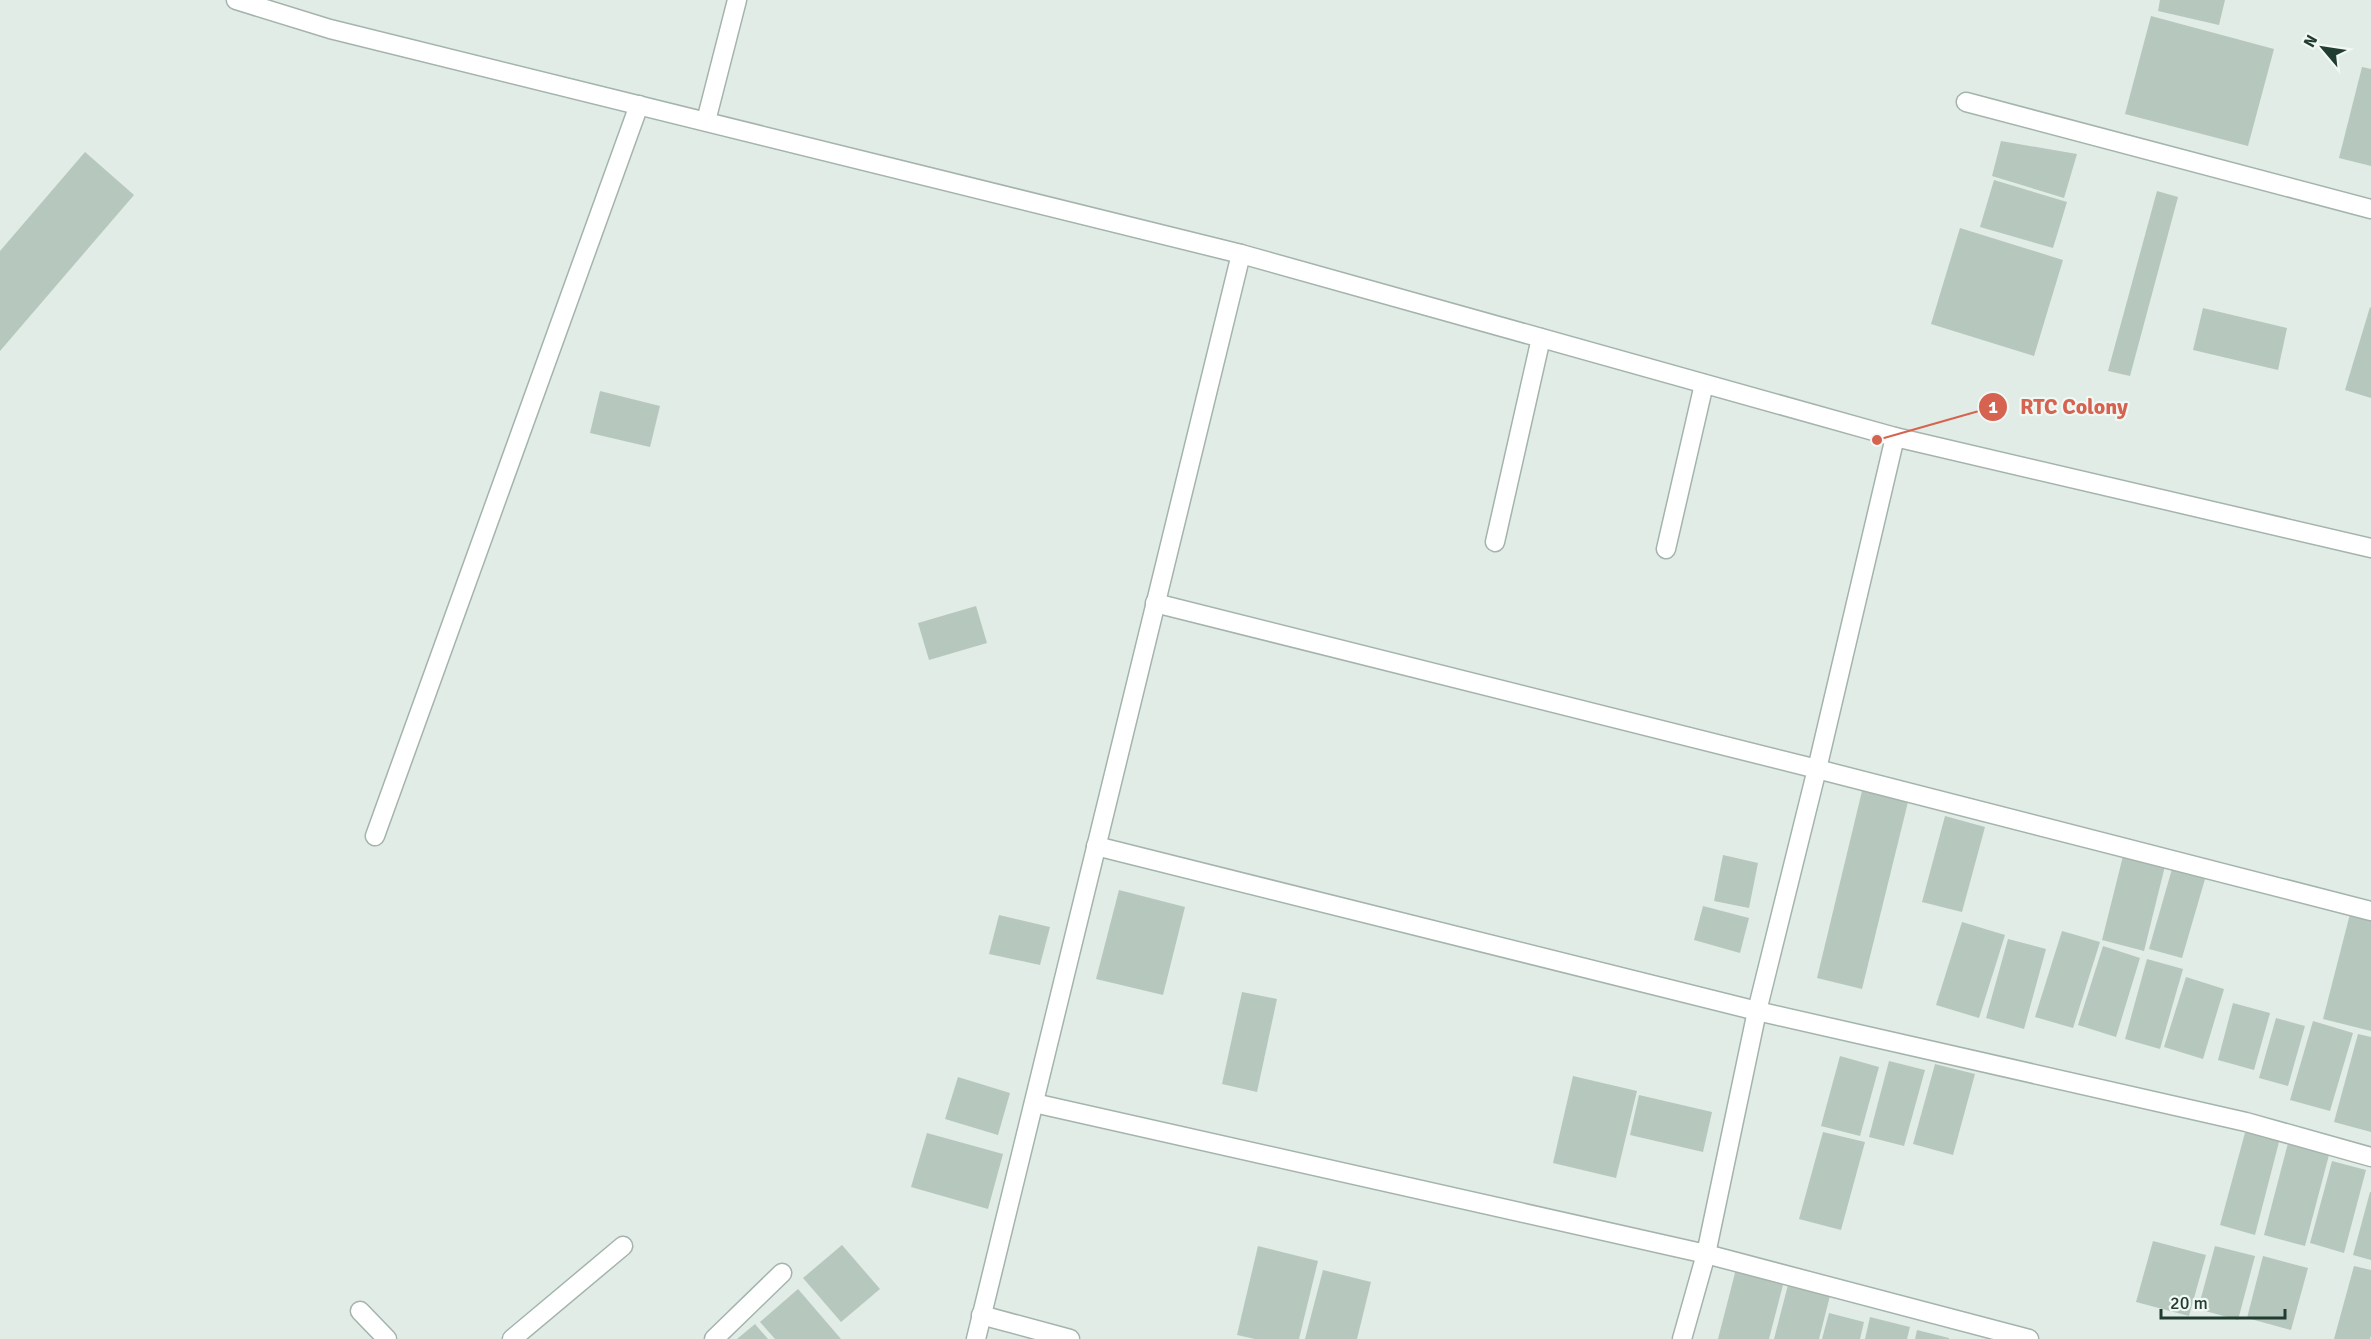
<svg xmlns="http://www.w3.org/2000/svg" width="2371" height="1339" viewBox="0 0 2371 1339" font-family="Signika,sans-serif">
<style>
.building{fill:#b6c7be}
.lines{fill:none;stroke-linecap:round;stroke-linejoin:round}
.service-casing{stroke:#a4b4ac;stroke-width:21}
.minor-casing{stroke:#a4b4ac;stroke-width:21}
.tertiary-casing{stroke:#a4b4ac;stroke-width:21}
.service{stroke:#fff;stroke-width:18}
.minor{stroke:#fff;stroke-width:18}
.tertiary{stroke:#fff;stroke-width:18}
.leader{fill:none;stroke:#d66350;stroke-width:2}
.callout-dot{fill:#d66350;stroke:#f1f8f4;stroke-width:2}
.mark-label{font-size:18px;text-anchor:middle;font-weight:bold;fill:#fff}
.callout-label{font-size:22px;text-anchor:middle;font-weight:bold;fill:#d66350;stroke:#f1f8f4;stroke-width:4.5;stroke-linejoin:round;paint-order:stroke}
</style>
<rect width="100%" height="100%" fill="#e1ece6"/>
<g class="building">
<path d="M2160 0H2225L2219 25 2158 11Z"/>
<path d="M2151 16 2274 49 2248 146 2125 114Z"/>
<path d="M2362 67 2371 69V166L2339 158Z"/>
<path d="M2001 141 2077 154 2064 198 1992 176Z"/>
<path d="M85 152 134 195 0 351V251Z"/>
<path d="M1994 180 2067 202 2053 248 1980 227Z"/>
<path d="M2157 191 2178 197 2130 376 2108 371Z"/>
<path d="M1960 228 2063 260 2034 356 1931 324Z"/>
<path d="M2370 307 2371 308V398L2345 390Z"/>
<path d="M2203 308 2287 328 2278 370 2193 350Z"/>
<path d="M600 391 660 406 650 447 590 433Z"/>
<path d="M976 606 987 643 929 660 918 623Z"/>
<path d="M1862 791 1908 802 1862 989 1817 978Z"/>
<path d="M1945 816 1985 827 1962 912 1922 902Z"/>
<path d="M1723 855 1758 863 1749 908 1714 901Z"/>
<path d="M2123 856 2165 866 2144 951 2102 940Z"/>
<path d="M2172 869 2205 879 2182 958 2149 949Z"/>
<path d="M1119 890 1185 907 1163 995 1096 979Z"/>
<path d="M1703 906 1749 918 1740 953 1694 940Z"/>
<path d="M2350 914 2371 919V1031L2323 1019Z"/>
<path d="M999 915 1050 927 1040 965 989 954Z"/>
<path d="M1962 922 2005 935 1979 1018 1936 1005Z"/>
<path d="M2062 931 2100 942 2073 1028 2035 1017Z"/>
<path d="M2008 939 2046 949 2024 1029 1986 1018Z"/>
<path d="M2103 946 2140 958 2116 1037 2078 1025Z"/>
<path d="M2147 959 2183 969 2160 1049 2125 1039Z"/>
<path d="M2186 977 2224 989 2203 1059 2164 1047Z"/>
<path d="M1242 992 1277 999 1257 1092 1222 1084Z"/>
<path d="M2233 1003 2270 1013 2254 1070 2218 1060Z"/>
<path d="M2276 1018 2305 1026 2288 1086 2259 1078Z"/>
<path d="M2313 1021 2353 1033 2330 1111 2290 1100Z"/>
<path d="M2358 1034 2371 1037V1132L2334 1122Z"/>
<path d="M1840 1056 1879 1067 1860 1136 1821 1126Z"/>
<path d="M1889 1061 1925 1070 1904 1146 1869 1137Z"/>
<path d="M1935 1064 1975 1074 1953 1155 1913 1144Z"/>
<path d="M1573 1076 1637 1091 1616 1178 1553 1163Z"/>
<path d="M958 1077 1010 1093 998 1135 945 1119Z"/>
<path d="M1639 1095 1712 1112 1703 1152 1630 1135Z"/>
<path d="M2246 1129 2280 1138 2255 1235 2220 1225Z"/>
<path d="M1823 1132 1865 1142 1841 1230 1799 1219Z"/>
<path d="M927 1133 1003 1154 988 1209 911 1187Z"/>
<path d="M2288 1143 2329 1155 2305 1246 2264 1235Z"/>
<path d="M2332 1161 2366 1170 2344 1253 2310 1243Z"/>
<path d="M2370 1192H2371V1260L2353 1255Z"/>
<path d="M2153 1241 2206 1255 2189 1316 2136 1302Z"/>
<path d="M842 1245 880 1289 841 1322 803 1278Z"/>
<path d="M1258 1246 1318 1261 1299 1339H1255L1237 1335Z"/>
<path d="M2215 1246 2255 1256 2238 1320 2198 1309Z"/>
<path d="M2263 1256 2308 1268 2291 1330 2247 1318Z"/>
<path d="M2354 1266 2371 1270V1335L2370 1339H2334Z"/>
<path d="M1736 1269 1784 1281 1769 1339H1718Z"/>
<path d="M1323 1270 1371 1282 1357 1339H1305Z"/>
<path d="M1789 1281 1831 1292 1819 1339H1774Z"/>
<path d="M798 1289 841 1339H775L760 1322Z"/>
<path d="M1829 1313 1864 1322 1860 1339H1822Z"/>
<path d="M1870 1317 1910 1327 1907 1339H1865Z"/>
<path d="M755 1324 768 1339H737Z"/>
<path d="M1917 1330 1949 1338V1339H1915Z"/>
</g>
<g class="lines">
<defs>
<g id="service">
<path d="M706 121 737 0"/>
<path d="M1495 542 1541 338"/>
<path d="M1666 549 1704 384"/>
<path d="M375 836 639 105"/>
</g>
<g id="minor">
<path d="M1966 102 2371 209"/>
<path d="M1155 603 1817 769 2371 911"/>
<path d="M1096 846 1757 1011 2246 1122 2371 1157"/>
<path d="M1034 1103 1706 1254 2029 1339"/>
<path d="M360 1311 387 1339"/>
<path d="M981 1315 1070 1339"/>
<path d="M512 1339 623 1246"/>
<path d="M714 1339 782 1273"/>
<path d="M976 1339 1241 254"/>
<path d="M1682 1339 1706 1254 1757 1011 1817 769 1895 437"/>
</g>
<path id="tertiary" d="M236 0 330 29 1241 254 1895 437 2371 548"/>
</defs>
<use href="#service" class="service-casing"/>
<use href="#minor" class="minor-casing"/>
<use href="#tertiary" class="tertiary-casing"/>
<use href="#service" class="service"/>
<use href="#minor" class="minor"/>
<use href="#tertiary" class="tertiary"/>
</g>
<path class="leader" d="M1877 440L1993 407"/>
<g class="callout-dot">
<circle cx="1877" cy="440" r="6"/>
<circle cx="1993" cy="407" r="15"/>
</g>
<g class="mark-label">
<text x="1993" y="413">1</text>
</g>
<g class="callout-label">
<text x="2074" y="414">RTC Colony</text>
</g>
<g transform="translate(2323 48) rotate(299)" stroke="#f1f8f4" stroke-width="4.5" paint-order="stroke">
<path d="M0-4.5L10 22L0 15L-10 22Z" fill="#213d32"/>
<text y="-9" font-size="16" font-weight="bold" text-anchor="middle" fill="#213d32">N</text>
</g>
<path d="M2161 1309v9h124v-9" fill="none" stroke="#213d32" stroke-width="3"/>
<text x="2170" y="1309" font-size="18" fill="#213d32" stroke="#f1f8f4" stroke-width="4.5" paint-order="stroke">20 m</text>
</svg>
